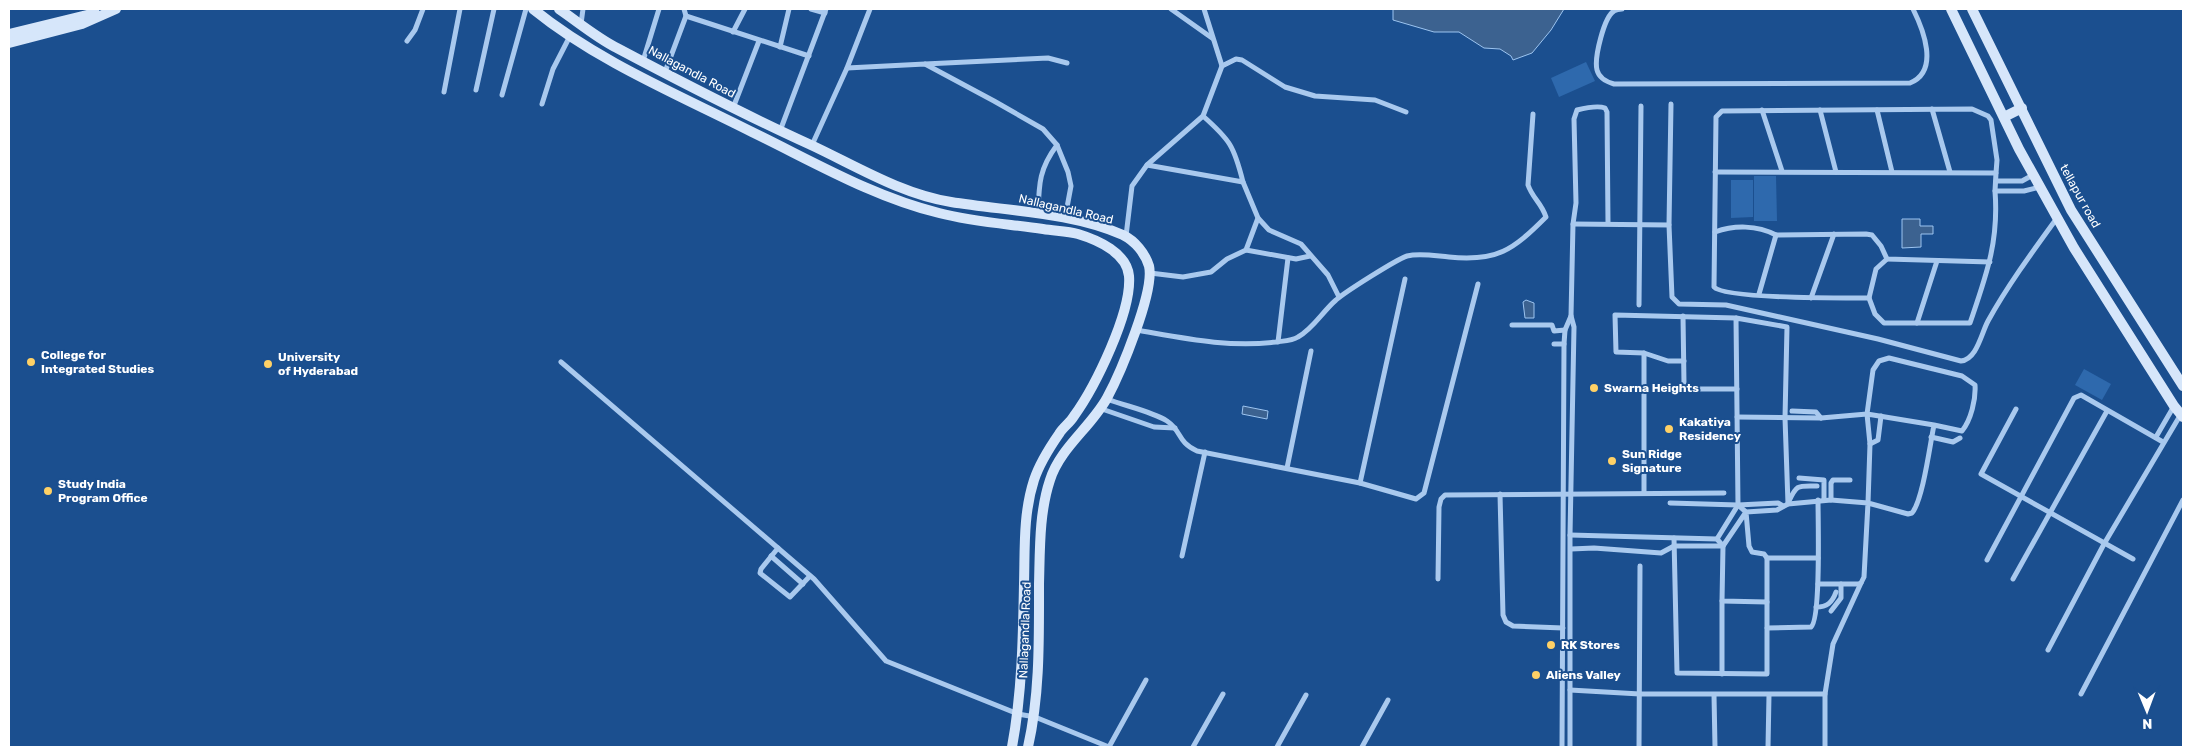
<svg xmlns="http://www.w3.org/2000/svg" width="2192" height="756" viewBox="0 0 2192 756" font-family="Rubik,sans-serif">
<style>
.green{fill:#2e69ad}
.water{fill:#3c6290;stroke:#9cc4f0}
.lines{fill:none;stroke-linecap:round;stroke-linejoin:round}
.street{stroke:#a9c9ee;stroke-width:5}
.secondary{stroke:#d6e6fa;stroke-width:10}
.poi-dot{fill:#ffd166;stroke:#1b4f8f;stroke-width:2}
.labels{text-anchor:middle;stroke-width:4;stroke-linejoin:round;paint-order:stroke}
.street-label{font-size:12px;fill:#fff;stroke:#1b4f8f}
.poi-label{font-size:12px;font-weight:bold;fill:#fff;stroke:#1b4f8f;text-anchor:start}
</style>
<rect width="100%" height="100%" fill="#1b4f8f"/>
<g class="green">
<path d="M1586 62 1595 81 1559 97 1551 78Z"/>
<path d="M1754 176H1776L1777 221H1754Z"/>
<path d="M1731 180H1753V217L1731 218Z"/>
<path d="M2084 369 2111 384 2102 400 2075 385Z"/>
</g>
<g class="water">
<path d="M1393 9H1564L1551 30 1532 53 1513 60 1511 56 1500 49 1484 48 1459 32H1434L1393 20Z"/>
<path d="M1902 219H1920V226H1933V234H1921V247L1902 248Z"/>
<path d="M1526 300 1534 303V318H1525L1523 302Z"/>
<path d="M1243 406 1268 411 1267 419 1242 414Z"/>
</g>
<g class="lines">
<g class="street">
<path d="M811 9 825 13"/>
<path d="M1171 9 1212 38"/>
<path d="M1622 9C1620 9 1617 9 1614 11 1604 17 1594 58 1597 70 1599 78 1607 82 1614 84L1910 83C1940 71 1923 29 1913 9"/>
<path d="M686 16 809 56"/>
<path d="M581 24 583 9"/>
<path d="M733 32 745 9"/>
<path d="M407 41 415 30 423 9"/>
<path d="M780 47 789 9"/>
<path d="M643 61 659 9"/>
<path d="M925 64 1048 58 1067 63"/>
<path d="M1222 66 1236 59 1242 60 1285 87 1315 96 1375 100 1406 112"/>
<path d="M847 68 925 64 994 101 1043 129 1057 145 1068 172 1071 186 1065 218"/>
<path d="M665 72 686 16 684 9"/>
<path d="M476 90 494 9"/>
<path d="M444 92 460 9"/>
<path d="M502 95 526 9"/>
<path d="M542 104 553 69 570 36"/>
<path d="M1671 104 1669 225 1672 297 1679 304 1726 305 1878 339 1961 361C1977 359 1981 334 1988 321 2008 285 2033 251 2057 218"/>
<path d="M733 108 759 41"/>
<path d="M1932 109 1950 172"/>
<path d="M1762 110 1782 171"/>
<path d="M1820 110 1836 172"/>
<path d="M1877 110 1892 172"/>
<path d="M780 131 826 9"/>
<path d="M812 145 847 68 870 9"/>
<path d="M1147 165 1243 182C1234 146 1230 140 1203 116"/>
<path d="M1715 172 1996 173 1995 191H2024L2040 187"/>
<path d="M1996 181H2022L2033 175"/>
<path d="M1995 191C1999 242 1986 276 1970 323H1884L1875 314 1869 298C1847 298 1724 299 1714 287L1716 117 1722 111 1972 109 1988 116 1991 120 1997 160 1996 173"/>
<path d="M1038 213C1039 184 1039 169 1057 145"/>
<path d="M1258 218 1269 230 1301 244 1328 275 1339 297"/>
<path d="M1573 224 1669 225"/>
<path d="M1715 232C1734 225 1757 225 1776 235L1866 234 1872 235 1881 246 1887 259 1990 262"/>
<path d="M1126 236 1132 186 1147 165 1203 116 1222 66 1204 9"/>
<path d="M1246 250 1296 259 1310 256"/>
<path d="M1150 273 1183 277 1211 272 1227 259 1246 250 1258 218 1243 182"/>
<path d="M1759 294 1776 235"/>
<path d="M1811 298 1834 234"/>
<path d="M1869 298 1876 269 1887 259"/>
<path d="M1639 305 1641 106"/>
<path d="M1683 316 1684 384 1687 389H1737"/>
<path d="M1917 323 1937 261"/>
<path d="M1512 325H1552L1554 331 1565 330"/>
<path d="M1136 330C1183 338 1228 348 1276 342 1282 341 1292 341 1298 337 1313 329 1323 311 1336 300 1345 292 1397 259 1407 256 1420 253 1436 256 1449 257 1497 262 1513 250 1546 217 1541 202 1533 199 1528 185L1533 114"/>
<path d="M1278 342 1288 258"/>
<path d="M1554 344H1564"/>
<path d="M1644 353V493"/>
<path d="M1684 361H1668L1644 353 1616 352 1615 315 1736 318"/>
<path d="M561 362 814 579 886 661 1018 714 1035 717 1109 747"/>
<path d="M1107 399C1125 406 1151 411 1167 421 1182 431 1177 442 1197 451L1360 483 1416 499 1424 493 1478 284"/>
<path d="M1099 408 1154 427 1175 428"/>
<path d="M2016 409 1981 474 2133 559"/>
<path d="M1792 411 1816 412 1821 418"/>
<path d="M1737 417 1821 418 1867 414 1934 425C1930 444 1923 500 1912 513L1908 514 1868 503 1870 444 1867 414 1873 370 1879 361 1889 358 1962 376 1975 385C1976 399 1971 420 1962 431L1934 425"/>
<path d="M1931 437 1953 442 1960 438"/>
<path d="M2156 437 2174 406"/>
<path d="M1870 444 1878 440 1881 416"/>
<path d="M1287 468 1311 351"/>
<path d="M1799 478 1824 480V500"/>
<path d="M1360 483 1405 279"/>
<path d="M1500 494 1503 615 1506 622 1513 626 1563 628"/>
<path d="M1789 501C1797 484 1798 486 1817 486"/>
<path d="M1670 503 1738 505 1746 512 1749 546 1752 552 1764 554 1767 558V602L1722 601 1723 546 1746 512 1777 510 1788 504 1831 500V483L1833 480H1850"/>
<path d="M1738 505 1736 318 1787 327 1785 418 1788 504"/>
<path d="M1570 535 1717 539 1723 546"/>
<path d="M1674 538 1677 673 1767 674V602"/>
<path d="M1717 539 1738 505 1778 503 1783 506"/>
<path d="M778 548 761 569 760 573 790 597 810 576"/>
<path d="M1571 549 1594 548 1661 553 1674 546H1723"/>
<path d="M771 556 803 584"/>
<path d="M1182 556 1205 452"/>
<path d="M1767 558H1818"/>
<path d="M1987 560 2074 398 2081 395 2163 442"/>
<path d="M1438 579 1439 507 1441 499 1445 495 1724 493"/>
<path d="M2013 579 2107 411"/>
<path d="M1818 584H1858L1861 583 1864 577 1868 503 1831 500"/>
<path d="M1722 601V674"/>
<path d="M1816 607C1827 607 1832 603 1836 592"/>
<path d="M1831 611 1841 598V584"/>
<path d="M1767 628 1811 627C1821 619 1818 519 1818 500"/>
<path d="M2048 650 2104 544 2181 414"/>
<path d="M1570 690 1640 694H1825"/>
<path d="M2081 694 2183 500"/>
<path d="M1714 695 1715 747"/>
<path d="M1109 747 1146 680"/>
<path d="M1193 747 1223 694"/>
<path d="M1277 747 1306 695"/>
<path d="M1362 747 1388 700"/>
<path d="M1562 747 1564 344 1565 330 1571 316"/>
<path d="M1570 747V535L1574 327 1571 316 1573 224 1576 203 1574 119 1577 110C1585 108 1597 105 1605 108L1607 112 1608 223"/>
<path d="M1639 747 1640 566"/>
<path d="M1768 747 1769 695"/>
<path d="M1825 747V694L1833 644 1861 583"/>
</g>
<g class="secondary">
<path d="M533 9C597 61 679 95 752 132 812 161 873 197 939 213 973 222 1009 224 1043 229 1055 231 1067 231 1078 234 1098 240 1127 253 1129 276 1132 312 1095 387 1074 416 1070 423 1063 427 1059 434 1050 447 1039 465 1034 480 1023 514 1025 549 1024 584 1023 639 1022 693 1012 747"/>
<path d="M559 9C578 22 597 38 617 48 681 82 745 115 811 145 856 166 901 194 951 202 1006 211 1072 212 1123 235 1135 241 1145 253 1149 266 1155 291 1120 374 1107 398 1091 427 1060 448 1050 480 1039 513 1040 550 1039 584 1039 639 1040 694 1028 747"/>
<path d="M1951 9 2019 149 2074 248 2174 406 2183 417"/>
<path d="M1972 9 2071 210 2183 386"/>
<path d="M9 34 95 13"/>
<path d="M9 43 82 24 116 9"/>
<path d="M2004 117 2022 108"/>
</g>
</g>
<g class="poi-dot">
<circle cx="31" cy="362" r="5"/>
<circle cx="268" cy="364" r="5"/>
<circle cx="1594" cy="388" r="5"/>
<circle cx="1669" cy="429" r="5"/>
<circle cx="1612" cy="461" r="5"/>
<circle cx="48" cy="491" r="5"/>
<circle cx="1551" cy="645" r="5"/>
<circle cx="1536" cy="675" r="5"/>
</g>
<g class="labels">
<g class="street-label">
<text transform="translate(692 72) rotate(28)" y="4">Nallagandla Road</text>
<text transform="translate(2080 196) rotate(61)" y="4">tellapur road</text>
<text transform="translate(1066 209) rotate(13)" y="4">Nallagandla Road</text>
<text transform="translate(1025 630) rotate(-88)" y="4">Nallagandla Road</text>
</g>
<g class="poi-label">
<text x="41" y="359">College for<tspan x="41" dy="14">Integrated Studies</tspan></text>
<text x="278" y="361">University<tspan x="278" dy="14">of Hyderabad</tspan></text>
<text x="1604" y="392">Swarna Heights</text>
<text x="1679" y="426">Kakatiya<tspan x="1679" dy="14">Residency</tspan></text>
<text x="1622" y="458">Sun Ridge<tspan x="1622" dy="14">Signature</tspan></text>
<text x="58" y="488">Study India<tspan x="58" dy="14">Program Office</tspan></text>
<text x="1561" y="649">RK Stores</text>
<text x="1546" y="679">Aliens Valley</text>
</g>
</g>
<rect width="2192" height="756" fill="none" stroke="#ffffff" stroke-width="20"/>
<g transform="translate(2147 711) rotate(179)" stroke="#1b4f8f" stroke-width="4" paint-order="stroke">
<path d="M0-4L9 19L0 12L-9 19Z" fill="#ffffff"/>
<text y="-8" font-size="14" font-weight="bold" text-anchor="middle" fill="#ffffff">N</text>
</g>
</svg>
